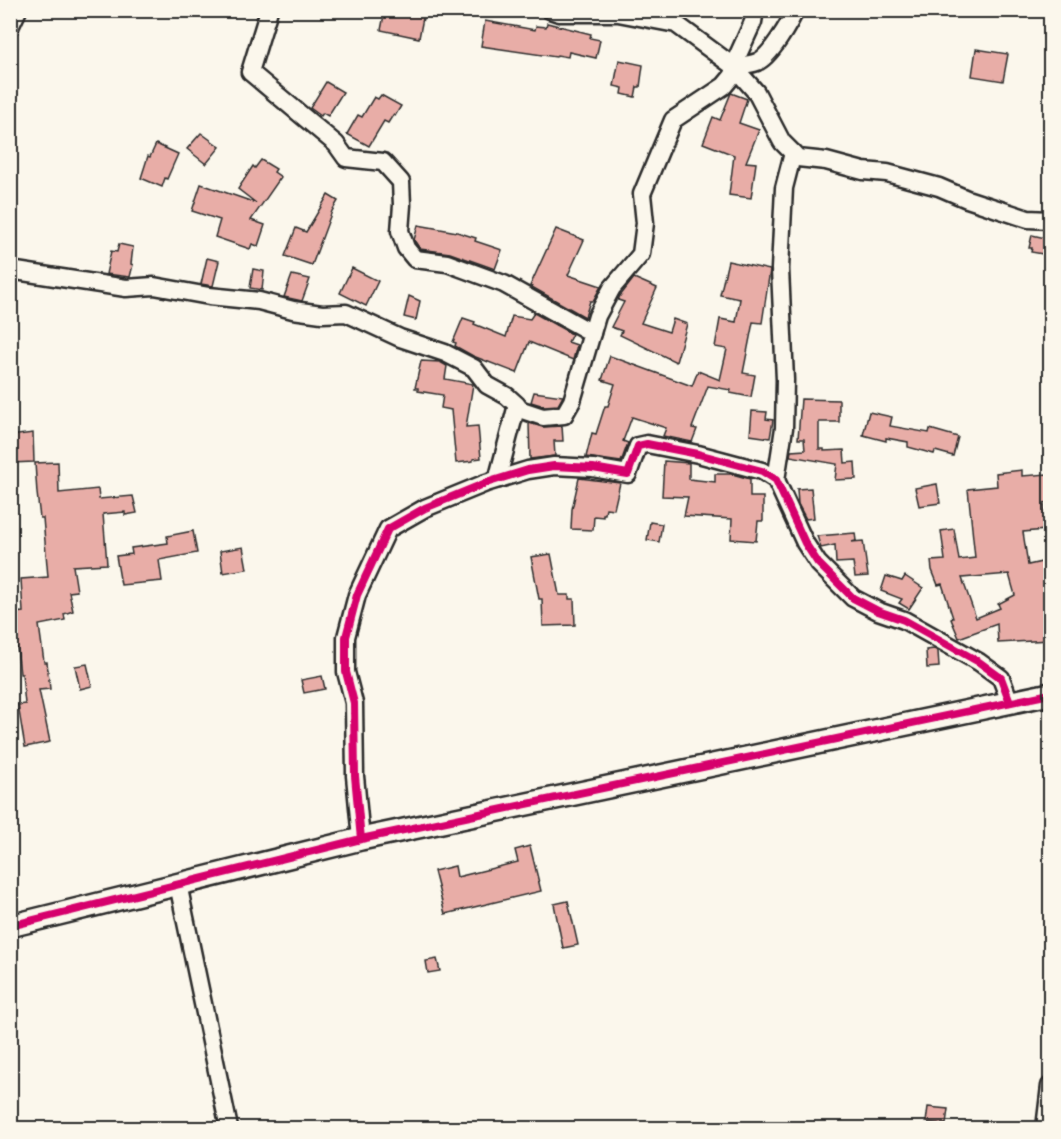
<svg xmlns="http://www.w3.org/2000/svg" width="1061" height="1139" viewBox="0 0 1061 1139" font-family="Itim,sans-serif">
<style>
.building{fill:#e8ada7;stroke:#2b2b2b;stroke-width:1.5;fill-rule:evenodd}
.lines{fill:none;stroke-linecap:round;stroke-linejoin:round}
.minor-casing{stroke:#2b2b2b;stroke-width:21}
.tertiary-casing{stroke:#2b2b2b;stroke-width:26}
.minor{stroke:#fbf7ec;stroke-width:16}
.tertiary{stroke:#fbf7ec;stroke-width:21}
.cycleway-casing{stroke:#fbf7ec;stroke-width:11}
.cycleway{stroke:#d6006c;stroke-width:8}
</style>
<rect width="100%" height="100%" fill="#fbf7ec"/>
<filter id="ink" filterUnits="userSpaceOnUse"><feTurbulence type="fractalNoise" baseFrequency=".0167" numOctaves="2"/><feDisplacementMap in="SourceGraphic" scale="12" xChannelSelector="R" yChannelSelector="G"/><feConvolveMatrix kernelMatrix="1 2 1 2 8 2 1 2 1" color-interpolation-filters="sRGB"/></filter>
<g filter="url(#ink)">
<g class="building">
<path d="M385 10H414L424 13 419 38 381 30Z"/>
<path d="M485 21 535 30 536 26 546 27 547 23 591 34 590 38 600 40 596 58 569 52 568 57 557 55 556 57 481 46Z"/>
<path d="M976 49 1008 54 1003 81 972 76Z"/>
<path d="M619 60 643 65 640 87H637L635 97 622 94 623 88 614 86Z"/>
<path d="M326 82 343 92 328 116 323 113 321 116 310 108Z"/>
<path d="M731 93 747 99 739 123 759 130 746 162 756 163 751 198 729 195 734 155 703 143 713 117 720 120Z"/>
<path d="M381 95 401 106 395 116 393 115 388 123 384 121 369 146 347 134 358 115 362 117 374 97 378 99Z"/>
<path d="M201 133 220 147 206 164 187 149Z"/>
<path d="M156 144 178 154 167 179 165 178 162 187 141 178 148 156 150 157Z"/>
<path d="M261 160 276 169 274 172 281 177 251 220 265 225 258 246 252 244 250 249 215 237 220 220 192 211 201 184 256 203 238 189 253 166 255 168Z"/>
<path d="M328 195 338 201 332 211 312 265 285 256 296 228 306 232Z"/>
<path d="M418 225 457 232 476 238 475 241 502 250 495 269 450 253 420 249 414 240Z"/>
<path d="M556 229 584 240 568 275 601 286 593 301H590L585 317 530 286Z"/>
<path d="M1032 235 1050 239 1049 255 1031 252 1032 248H1029Z"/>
<path d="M119 244 133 247 131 264 133 265 130 277 106 274 111 251 117 252Z"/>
<path d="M207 258 219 261 213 286 201 284Z"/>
<path d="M728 261 770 270 762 323 753 322 743 373 755 375 751 397 730 393 731 390 708 386 692 428 697 429 692 442 663 436 666 428 632 417 623 441 628 443 621 462 586 457 592 433 596 434 605 406H608L615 384 602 380 610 356 692 386 698 371 720 380 727 349 715 347 720 319 736 322 740 299 720 295Z"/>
<path d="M352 268 378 281 366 306 340 293Z"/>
<path d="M253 269 264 271 262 290 250 288Z"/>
<path d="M292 275 310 279 302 301 284 297Z"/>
<path d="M634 278 657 288 641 323 669 332 673 319 687 324 676 362 620 335 622 331 611 327 624 302 618 300 620 296Z"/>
<path d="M409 296 420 301 416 320 404 317Z"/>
<path d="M534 313 572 334 568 342 577 345 573 360 529 342 517 373 473 356 455 346 456 343 453 342 463 318 475 322 474 324 506 337 512 316 530 319Z"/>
<path d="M421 361 440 362 447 366 445 379 473 384 466 427 478 426 481 458 473 459V461L456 463 451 410 441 408 443 395 418 391V388H415Z"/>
<path d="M534 392 563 396 558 405 544 406 531 402Z"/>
<path d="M801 399 839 400V422H819V449H824V451L844 450 845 463 855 462 856 479 835 480 837 464 790 456 791 451 805 450 804 439H798Z"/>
<path d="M752 411 767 412 766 419 773 420 770 438 750 435Z"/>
<path d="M869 412 892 417 890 426 929 433 930 429 958 437 953 456 935 451 934 454 908 447V442L886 438V441L863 435Z"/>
<path d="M529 423 544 427 562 426 563 441H554L555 456 530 459Z"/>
<path d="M33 433 34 462 10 463V436Z"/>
<path d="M664 461 689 463V479L715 482V474H732L750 479V497H763V521H758L756 541 731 539 732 519 684 516 688 497 662 496Z"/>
<path d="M58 462 59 493 98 489 99 499 133 496 137 513 125 515V512L103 514 107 564 73 566 77 591 69 592 73 611 64 614 65 620 39 625 44 662H47L50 689 39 690 50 742 25 747 18 705 25 704 22 674H20L17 647H15L13 627H15L14 613 23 612 21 579 48 577 43 518H40L37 493 35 463Z"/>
<path d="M1022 470V476L1048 474 1050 502 1044 503 1046 530 1023 532 1028 565 1046 561 1050 582V640L998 643 997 624 959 638 951 619 953 618 942 584 938 585 932 570 931 561 945 560 941 531 954 529 959 560 975 558 968 489 997 486 996 473ZM1009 574 1015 595 998 604 1000 608 976 618 962 578Z"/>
<path d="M579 478 620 483 614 509 606 508 605 514H603V517L594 516 593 530 571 529 572 509Z"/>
<path d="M937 484 940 503 919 506 915 488Z"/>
<path d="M811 488 814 518 806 519 798 504 797 489Z"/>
<path d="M650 522 662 524 659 542 647 540Z"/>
<path d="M193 531 197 553 159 560 162 581 121 585 116 556 132 554 131 548 168 543 167 536Z"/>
<path d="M855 533 856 541 851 542 863 541 868 576 855 577 853 562 836 563 835 545 821 548 817 536Z"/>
<path d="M243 547 247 569 223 573 220 551Z"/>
<path d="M551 554 559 595H569V599H574L575 625 543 626 542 599H539L531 557Z"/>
<path d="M886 576 902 581 905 576 923 588 909 609 899 603 902 599 881 591Z"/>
<path d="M934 649 938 651 939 667 927 668 926 650Z"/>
<path d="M87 664 92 686 80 689 75 666Z"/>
<path d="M322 676 325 689 304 693 301 680Z"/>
<path d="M530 846 541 891 445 914 434 871 455 866 457 877 518 862 515 850Z"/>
<path d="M568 901 578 945 563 948 554 904Z"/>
<path d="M437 959 440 971 428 973 426 961Z"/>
<path d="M928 1107 948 1109 946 1124 926 1122Z"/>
</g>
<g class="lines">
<defs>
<g id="minor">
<path d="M269 10 250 72 336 144 346 158 383 162 401 182 402 205 400 231 406 248 415 259 447 263 504 284 592 333"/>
<path d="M550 10 559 13H618L676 24 733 66C740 65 750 65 757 62 770 57 790 23 795 10"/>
<path d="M10 27 18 10"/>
<path d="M733 66 756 92 782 142 798 158 826 161 863 171 887 173 939 187 967 199 1028 219 1050 220"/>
<path d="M10 270 126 288 154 286 209 296 259 301 293 310 322 314 346 313 400 338 445 353 474 368 487 385 507 396 517 405 499 473 500 479"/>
<path d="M516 408 543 417 564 415 572 401 597 316 612 288 641 254 645 223 642 194 673 120 724 86 734 74 733 66 753 22 755 10"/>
<path d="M776 480 784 428 785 380 780 269 784 188 793 153"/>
<path d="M361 839 355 776 354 703 346 672V637L357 595 388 529 425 508 486 483 528 470 554 466 593 468 628 474 638 446 647 444 698 454 762 471 776 480 805 543 818 563 853 598 878 611 904 620 979 662 1001 678 1010 702"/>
<path d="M178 884 229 1128"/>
<path d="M1045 1128 1050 1086"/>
</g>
<path id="tertiary" d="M10 926 361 839 1050 694"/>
</defs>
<use href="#minor" class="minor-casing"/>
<use href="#tertiary" class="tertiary-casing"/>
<use href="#minor" class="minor"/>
<use href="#tertiary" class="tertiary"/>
<defs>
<g id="cycleway">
<path d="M361 839 355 776 354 703 346 672V637L357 595 388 529 425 508 486 483 528 470 554 466 593 468 628 474 638 446 647 444 698 454 762 471 776 480 805 543 818 563 853 598 878 611 904 620 979 662 1001 678 1010 702"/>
<path d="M10 926 361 839 1050 694"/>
</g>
</defs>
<use href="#cycleway" class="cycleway-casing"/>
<use href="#cycleway" class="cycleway"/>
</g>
</g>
<rect width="1061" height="1139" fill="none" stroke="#fbf7ec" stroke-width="36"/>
<rect x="18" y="18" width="1025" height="1103" fill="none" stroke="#2b2b2b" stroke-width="2" filter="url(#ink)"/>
</svg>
